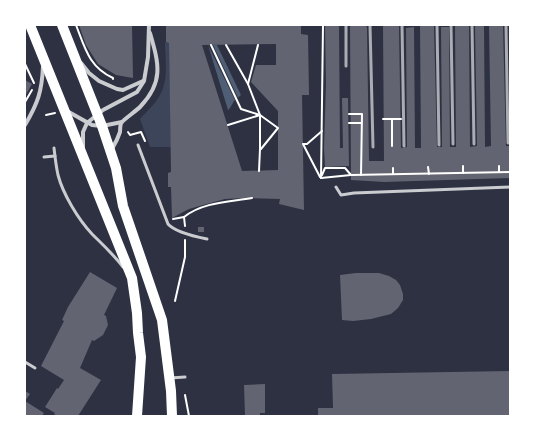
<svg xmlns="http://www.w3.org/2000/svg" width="535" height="441" viewBox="0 0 535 441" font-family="'Open Sans',sans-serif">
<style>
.green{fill:#3c4559}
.water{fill:#4f5d75}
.pier{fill:#2d3142}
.building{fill:#626471;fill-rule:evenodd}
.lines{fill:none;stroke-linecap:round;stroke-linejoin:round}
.path{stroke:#fff;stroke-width:2}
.service{stroke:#caccd0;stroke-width:3}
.minor{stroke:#caccd0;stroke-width:4}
.primary{stroke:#fff;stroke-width:10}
.rail{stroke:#abadb3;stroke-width:3}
</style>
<rect width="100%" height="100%" fill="#2d3142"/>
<path class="green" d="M165 42 169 43 171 147H150L140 119C147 111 155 104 160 95 169 79 165 59 165 42Z"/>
<path class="water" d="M208 45H217L241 95 234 101 230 108 228 110Z"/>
<path class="pier" d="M207 43H212L239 100 236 102Z"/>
<g class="building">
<path d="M79 25H132L133 78 116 75 98 64 86 45Z"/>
<path d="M166 25H301V34L308 35 309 95H302L304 210 279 204 280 199 244 198 225 199 203 205 189 209 172 218 171 187H168V173L171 172 169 43 166 42ZM276 44V65H256L251 82 278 111V170L242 171 202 45Z"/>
<path d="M325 25H339L340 148H343L342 98H348L349 166 325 167 324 148 326 84Z"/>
<path d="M350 25H366L367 28 369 161H384L383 25H399V28L401 148 407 147 406 28 414 27 415 148H421L420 25H434V27L437 147H442L441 27H449L450 147H456L455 25H469L470 147 477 146 475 26H484L485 147 491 146 489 25H503L506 146H510V178L384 182 351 180Z"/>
<path d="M25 80 32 84 25 96Z"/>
<rect x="198" y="227" width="6" height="5"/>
<path d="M90 272 117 288 104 315 106 316 108 325 103 335 94 341 92 340 80 368 101 380 78 416H57L54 414 55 413 45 407 57 388 58 389 64 380 41 366 64 321 62 320 68 307Z"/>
<path d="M356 273H379L389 276 396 280 400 285 403 294V300L398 308 391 314 371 319 353 321 342 320 340 275Z"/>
<path d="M510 371V416H318V408H333L332 374Z"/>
<path d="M265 384V413H260V416H245L244 385Z"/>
<path d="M25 391 30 394 25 401 44 413 42 416H25Z"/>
</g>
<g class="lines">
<g class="path">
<path d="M76 25C85 48 89 67 113 78V79"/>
<path d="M211 45 241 109 260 115"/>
<path d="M226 45 248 84"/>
<path d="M258 45 248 84 260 115V149L259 171"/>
<path d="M25 64 34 83"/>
<path d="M25 102 32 90"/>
<path d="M349 114H362L361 175"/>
<path d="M46 115 55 113"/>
<path d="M383 119H401"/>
<path d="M392 119V146"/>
<path d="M349 123H361"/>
<path d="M228 125 260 115 278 128 261 149"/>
<path d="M128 132 130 135 141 132 145 141"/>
<path d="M463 166V173"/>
<path d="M499 166V172"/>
<path d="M428 167 429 174"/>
<path d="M393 168V174"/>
<path d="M322 175 325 168H345L351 175"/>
<path d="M320 177 303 144H307L322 131"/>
<path d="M321 178 351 175 510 172"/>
<path d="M321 178 323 25"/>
<path d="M184 217 185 226"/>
<path d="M184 217C203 202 229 202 252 198"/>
<path d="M173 219 184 217"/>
<path d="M175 301 185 257V240"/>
<path d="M185 395 189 416"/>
</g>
<g class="service">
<path d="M138 145 168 224C175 232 197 237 207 239"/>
<path d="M54 148C55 157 56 166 58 175 63 194 78 219 92 234 103 245 114 255 123 267"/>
<path d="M44 157 55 156"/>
<path d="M336 187 341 195 354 193 510 187"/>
<path d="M25 362 35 368"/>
<path d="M170 378 185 377"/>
</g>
<g class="minor">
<path d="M81 63 89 73 99 81 117 89 123 90 143 81"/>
<path d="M67 111 92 125 102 126 122 122"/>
<path d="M25 125C38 103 42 91 43 66"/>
<path d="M83 147V132L87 123 103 110 137 92 144 81 148 57 149 25"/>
<path d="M112 149C115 144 118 138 120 132 120 130 120 126 121 123 123 120 136 111 140 107 164 82 159 64 150 33"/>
</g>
<g class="primary">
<path d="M30 25 132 278 137 313 138 333 141 357 137 416"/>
<path d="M62 25 102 126 116 168 123 206 162 320 171 391 172 416"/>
</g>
<g class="rail">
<path d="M346 25V66"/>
<path d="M370 25 373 147"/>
<path d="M402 25 404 146"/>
<path d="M437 25 439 145"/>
<path d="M451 25 453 144"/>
<path d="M472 25 474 144"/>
<path d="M506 25 508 143"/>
</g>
</g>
<rect width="535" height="441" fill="none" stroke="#ffffff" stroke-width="52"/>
</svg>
